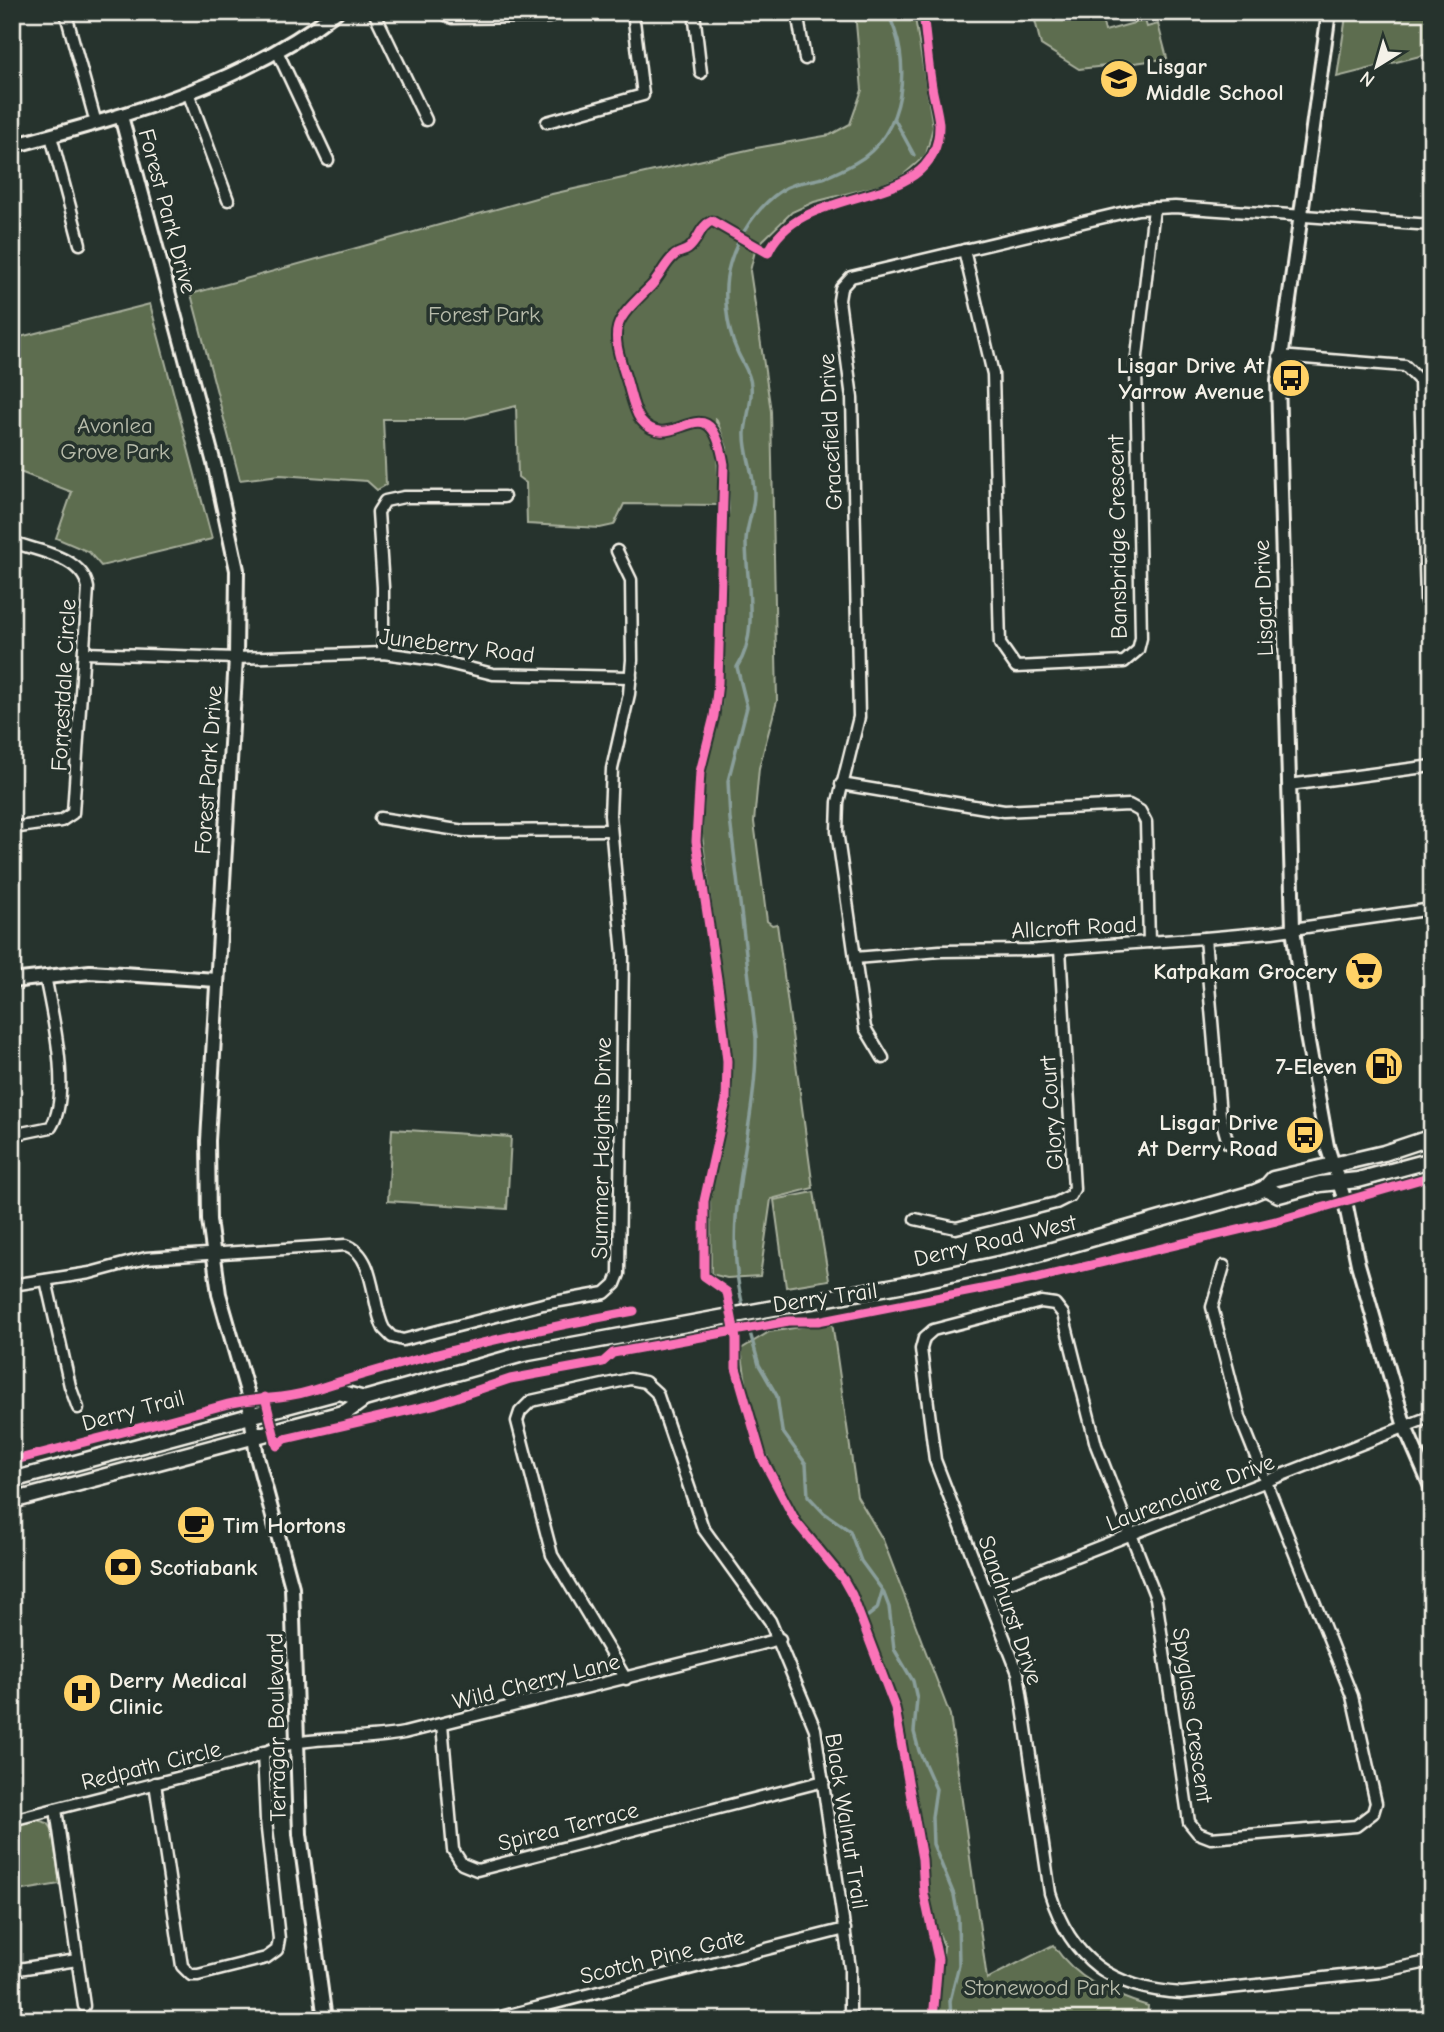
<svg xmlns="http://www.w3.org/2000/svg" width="1444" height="2032" viewBox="0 0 1444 2032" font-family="'Comic Neue',sans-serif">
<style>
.green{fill:#5d6d4f;stroke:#a8af9c;stroke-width:2}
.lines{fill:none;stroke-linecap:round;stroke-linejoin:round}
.stream{stroke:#8a9f9b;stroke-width:3.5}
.minor-casing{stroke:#f4f1e8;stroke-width:15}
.tertiary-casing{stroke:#f4f1e8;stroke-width:18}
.secondary-casing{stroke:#f4f1e8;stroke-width:19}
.minor{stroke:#26332d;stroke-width:10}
.tertiary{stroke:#26332d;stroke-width:12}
.secondary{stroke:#26332d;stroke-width:14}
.cycleway-casing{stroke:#26332d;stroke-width:13}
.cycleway{stroke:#fb73b8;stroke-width:9}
.labels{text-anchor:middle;stroke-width:7;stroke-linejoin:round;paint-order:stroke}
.poi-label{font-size:23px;font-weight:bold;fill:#f4f1e8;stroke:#26332d;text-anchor:start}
.street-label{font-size:23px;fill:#f4f1e8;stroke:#26332d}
.park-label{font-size:23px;fill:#b8bcab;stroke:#26332d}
</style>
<rect width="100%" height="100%" fill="#26332d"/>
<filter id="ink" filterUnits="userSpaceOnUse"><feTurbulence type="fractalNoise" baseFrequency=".0143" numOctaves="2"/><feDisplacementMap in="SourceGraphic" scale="14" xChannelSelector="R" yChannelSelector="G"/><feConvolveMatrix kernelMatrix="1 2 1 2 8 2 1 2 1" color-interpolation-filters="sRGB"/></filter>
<g filter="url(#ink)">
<g class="green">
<path d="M855 12H914L933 127 926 155 902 176 881 185 814 202 792 212 756 247 750 271 771 411 777 701 759 768 754 822 767 921 772 925 777 924 813 1188 771 1199 760 1276 727 1278 711 1274 710 1194 732 1097V1061L702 835 705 772 721 707 723 680 724 542 729 509 727 448 716 418 719 505 624 504 614 525 600 528 527 524 526 483 518 477 516 406 463 419H383L386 485 377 490 367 481 280 475 240 480 191 294 543 196 756 148 830 135 850 124 862 90Z"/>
<path d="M1033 12H1100L1105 31 1145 20 1147 27 1158 24 1167 58C1137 64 1109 65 1079 69L1041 45Z"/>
<path d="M1361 12H1432V53L1337 77 1346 16Z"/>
<path d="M150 304 212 539 101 566 89 552 56 538 72 492 12 469V339Z"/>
<path d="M392 1129 511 1137 507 1209 388 1201Z"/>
<path d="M814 1192 829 1280 786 1287 774 1200Z"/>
<path d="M832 1322 857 1496 883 1540 950 1715 987 1979 1053 1945C1077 1980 1109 1994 1148 2006L1147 2020H936L944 1946 931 1914 926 1850 898 1702 848 1578 800 1519 778 1481 759 1436 748 1396 741 1349 769 1332Z"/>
<path d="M37 1820 48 1823 52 1829 60 1884 12 1892V1826Z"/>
</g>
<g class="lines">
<g class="stream">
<path d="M895 120 914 155"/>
<path d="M744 1310C718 1214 758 1134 756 1037L730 819 728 781 747 707 737 667C760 633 746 581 746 542 746 526 754 511 754 495 755 474 744 454 745 433 746 417 753 401 751 385 750 372 742 363 737 351 726 327 722 289 730 263 738 236 757 207 781 191 795 181 811 182 826 177 836 173 846 168 855 163 906 135 913 60 887 12"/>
<path d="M746 1318 759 1365 777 1396 782 1431 806 1464 808 1496 824 1513 850 1531 861 1561 883 1591 889 1607 894 1649 913 1681 917 1699 914 1732 919 1751 936 1789 932 1817 933 1844 954 1895 958 1917 959 1965 950 2001 951 2020"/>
<path d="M868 1616 877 1609 882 1592"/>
</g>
<defs>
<g id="minor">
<path d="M374 12 426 120"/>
<path d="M441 12 452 18 549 17"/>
<path d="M694 12 701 73"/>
<path d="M797 12 805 59"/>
<path d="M67 18 96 123"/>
<path d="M277 51 328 160"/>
<path d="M189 95 228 200"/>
<path d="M547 122 643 95 633 12"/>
<path d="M51 136 80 244"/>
<path d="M964 250 993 374 1000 644 1016 667 1124 662 1138 650 1141 638 1136 365 1154 208"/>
<path d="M1279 356 1405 366 1420 381 1426 601 1432 614"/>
<path d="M12 542C38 551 83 557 88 588L73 813 61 821 12 828"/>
<path d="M84 653 236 658 383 653 436 660 493 674 631 677"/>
<path d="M383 653V587L378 512 385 501 404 497H504"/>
<path d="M841 784 1004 811 1129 805 1140 811 1146 822 1149 942"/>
<path d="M1289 785 1432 766"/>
<path d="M380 818 464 831 610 830"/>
<path d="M1205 938 1220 1115 1228 1143"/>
<path d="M855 958 940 951 1037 950 1205 938 1272 932 1432 909"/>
<path d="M883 1058 865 1028 837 831 838 802 859 717 852 398 839 300 841 288 851 277 1138 209 1175 207 1432 225"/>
<path d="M12 1135 51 1127C72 1094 52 1013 45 976"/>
<path d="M915 1219 956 1228 1056 1203 1070 1196 1074 1189 1060 949"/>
<path d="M1224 1266 1212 1307 1240 1417 1352 1696 1376 1803 1373 1813 1356 1826 1211 1838 1198 1833 1189 1822 1156 1598 1096 1445 1063 1314 1055 1304 1041 1302 933 1330 924 1338 921 1349 935 1460 1018 1673 1050 1893C1071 1960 1112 1989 1182 1993L1380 1972 1432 1961"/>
<path d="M46 1280 70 1386 78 1408"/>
<path d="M12 1285 90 1273 146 1258 346 1245C376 1255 371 1305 384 1329L392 1337 403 1340 543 1304 605 1293 615 1284 619 1274 623 955 610 815 612 769 629 694 632 660 631 580 617 551"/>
<path d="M987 1591 1432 1416"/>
<path d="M626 1679 552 1555 517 1421 520 1412 531 1401 630 1379 645 1382 657 1393 703 1528 770 1621 815 1729 850 1968V2020"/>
<path d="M442 1724 453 1850 462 1864 477 1870 824 1781"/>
<path d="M155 1783 182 1966 191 1975H198L266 1958 277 1950 279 1939 266 1820 263 1752"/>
<path d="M56 1809 84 2006"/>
<path d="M12 1820 248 1760C304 1730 345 1744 404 1733L780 1639"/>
<path d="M12 1970 77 1960"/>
<path d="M12 1986 17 2020"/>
<path d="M489 2020 845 1929"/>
</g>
<g id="tertiary">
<path d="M1329 12 1278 380 1293 928 1307 1036 1327 1146 1345 1201 1358 1264 1405 1427 1432 1489"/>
<path d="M121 116 215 467 237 570 236 658 208 1141 209 1220 219 1294 248 1395 257 1457 292 1587 300 1834 325 2020"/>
<path d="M12 146C127 115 240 86 336 12"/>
<path d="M12 981 90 972 217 980"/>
</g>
<g id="secondary">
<path d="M1265 1188 1279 1195 1320 1184 1358 1180 1432 1160"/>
<path d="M12 1480 339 1392 364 1399"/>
<path d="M12 1501 346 1412 364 1399 523 1354 905 1284 1017 1260 1253 1193 1265 1188 1273 1179 1384 1153 1432 1137"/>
</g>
</defs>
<use href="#minor" class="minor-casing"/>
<use href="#tertiary" class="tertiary-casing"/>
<use href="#secondary" class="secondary-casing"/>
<use href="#minor" class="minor"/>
<use href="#tertiary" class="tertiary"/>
<use href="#secondary" class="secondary"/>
<defs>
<g id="cycleway">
<path d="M923 12C926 37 928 62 932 87 934 99 938 112 939 124 941 216 801 178 768 253L712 221C699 226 699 241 688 249 684 252 678 252 674 256 665 263 660 277 651 286 613 323 609 326 626 378 630 390 633 409 640 419 673 460 709 377 724 464L718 683 714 716 700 772 696 841 719 992 727 1061 726 1101 704 1201V1276L727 1292 736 1339V1368L762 1458 796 1522 843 1579 852 1595 895 1708 922 1859 924 1894 938 1959 933 2020"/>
<path d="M265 1397 277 1446 285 1439 436 1404 510 1379 603 1362 613 1353 789 1321H818L1033 1279 1276 1221 1432 1176"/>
<path d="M12 1461C84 1442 156 1424 228 1404 256 1397 282 1400 310 1391 415 1357 525 1331 634 1311"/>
</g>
</defs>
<use href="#cycleway" class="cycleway-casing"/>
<use href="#cycleway" class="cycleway"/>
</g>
</g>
<defs>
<symbol id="school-disc" viewBox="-11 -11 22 22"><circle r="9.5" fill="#ffd166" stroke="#26332d"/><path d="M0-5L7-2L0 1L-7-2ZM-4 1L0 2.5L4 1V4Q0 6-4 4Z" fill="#111"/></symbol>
<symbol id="bus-disc" viewBox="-11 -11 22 22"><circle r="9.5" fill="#ffd166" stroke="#26332d"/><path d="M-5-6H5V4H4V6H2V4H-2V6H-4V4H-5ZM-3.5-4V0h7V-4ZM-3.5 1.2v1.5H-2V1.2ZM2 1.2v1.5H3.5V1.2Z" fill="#111"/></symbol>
<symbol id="supermarket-disc" viewBox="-11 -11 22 22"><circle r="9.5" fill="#ffd166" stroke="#26332d"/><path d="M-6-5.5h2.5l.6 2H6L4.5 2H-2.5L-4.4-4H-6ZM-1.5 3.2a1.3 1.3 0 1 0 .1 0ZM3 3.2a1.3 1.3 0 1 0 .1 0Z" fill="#111"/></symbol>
<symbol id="fuel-disc" viewBox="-11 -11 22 22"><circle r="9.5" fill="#ffd166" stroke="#26332d"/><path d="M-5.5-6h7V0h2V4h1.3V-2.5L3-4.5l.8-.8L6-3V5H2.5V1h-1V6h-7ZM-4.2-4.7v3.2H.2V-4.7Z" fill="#111"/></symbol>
<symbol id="cafe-disc" viewBox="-11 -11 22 22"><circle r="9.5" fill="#ffd166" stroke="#26332d"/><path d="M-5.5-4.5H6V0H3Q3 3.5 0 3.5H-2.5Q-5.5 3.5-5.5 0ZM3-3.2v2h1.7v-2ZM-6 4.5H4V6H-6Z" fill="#111"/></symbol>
<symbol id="bank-disc" viewBox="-11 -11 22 22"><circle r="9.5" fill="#ffd166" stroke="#26332d"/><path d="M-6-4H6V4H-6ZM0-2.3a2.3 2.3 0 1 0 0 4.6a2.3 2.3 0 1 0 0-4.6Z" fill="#111"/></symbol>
<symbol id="hospital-disc" viewBox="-11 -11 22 22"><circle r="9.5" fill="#ffd166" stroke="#26332d"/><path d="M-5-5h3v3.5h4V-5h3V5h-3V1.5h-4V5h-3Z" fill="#111"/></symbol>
</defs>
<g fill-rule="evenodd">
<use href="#school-disc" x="1097" y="57" width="44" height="44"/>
<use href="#bus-disc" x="1269" y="356" width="44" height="44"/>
<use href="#supermarket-disc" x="1342" y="949" width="44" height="44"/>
<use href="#fuel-disc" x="1362" y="1044" width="44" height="44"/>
<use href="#bus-disc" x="1283" y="1113" width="44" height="44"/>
<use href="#cafe-disc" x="174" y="1503" width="44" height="44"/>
<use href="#bank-disc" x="101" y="1545" width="44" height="44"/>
<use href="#hospital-disc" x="60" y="1671" width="44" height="44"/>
</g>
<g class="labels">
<g class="poi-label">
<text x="1146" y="74">Lisgar<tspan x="1146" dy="26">Middle School</tspan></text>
<text x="1264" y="373" text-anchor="end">Lisgar Drive At<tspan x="1264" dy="26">Yarrow Avenue</tspan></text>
<text x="1337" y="979" text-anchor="end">Katpakam Grocery</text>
<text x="1357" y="1074" text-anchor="end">7-Eleven</text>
<text x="1278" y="1130" text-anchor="end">Lisgar Drive<tspan x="1278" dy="26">At Derry Road</tspan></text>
<text x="223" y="1533">Tim Hortons</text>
<text x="150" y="1575">Scotiabank</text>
<text x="109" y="1688">Derry Medical<tspan x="109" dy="26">Clinic</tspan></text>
</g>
<g class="street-label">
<text transform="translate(168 211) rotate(75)" y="8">Forest Park Drive</text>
<text transform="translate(830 432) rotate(-93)" y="8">Gracefield Drive</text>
<text transform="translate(1117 537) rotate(-91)" y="8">Bansbridge Crescent</text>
<text transform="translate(1263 598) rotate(-92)" y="8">Lisgar Drive</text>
<text transform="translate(457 645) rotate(7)" y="8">Juneberry Road</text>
<text transform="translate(63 685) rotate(-87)" y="8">Forrestdale Circle</text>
<text transform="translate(208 770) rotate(-86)" y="8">Forest Park Drive</text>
<text transform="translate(1074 927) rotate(-3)" y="8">Allcroft Road</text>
<text transform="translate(1051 1113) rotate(-94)" y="8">Glory Court</text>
<text transform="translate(601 1148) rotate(-89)" y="8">Summer Heights Drive</text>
<text transform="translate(995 1240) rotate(-13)" y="8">Derry Road West</text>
<text transform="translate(825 1297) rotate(-8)" y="8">Derry Trail</text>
<text transform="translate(133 1410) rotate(-15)" y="8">Derry Trail</text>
<text transform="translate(1190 1492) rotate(-21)" y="8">Laurenclaire Drive</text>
<text transform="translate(1011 1610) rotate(71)" y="8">Sandhurst Drive</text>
<text transform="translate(536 1681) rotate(-14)" y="8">Wild Cherry Lane</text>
<text transform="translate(1193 1715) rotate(82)" y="8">Spyglass Crescent</text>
<text transform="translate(276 1727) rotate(-91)" y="8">Terragar Boulevard</text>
<text transform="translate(151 1765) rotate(-14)" y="8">Redpath Circle</text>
<text transform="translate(847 1821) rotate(81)" y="8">Black Walnut Trail</text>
<text transform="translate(568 1826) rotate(-14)" y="8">Spirea Terrace</text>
<text transform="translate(662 1956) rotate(-14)" y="8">Scotch Pine Gate</text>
</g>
<g class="park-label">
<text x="484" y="322">Forest Park</text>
<text x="115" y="433">Avonlea<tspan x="115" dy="26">Grove Park</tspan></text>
<text x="1042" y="1995">Stonewood Park</text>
</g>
</g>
<rect width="1444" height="2032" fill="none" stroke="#26332d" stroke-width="42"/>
<rect x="21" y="21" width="1402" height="1990" fill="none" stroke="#f4f1e8" stroke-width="2.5" filter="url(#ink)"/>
<g transform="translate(1377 66) rotate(217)" stroke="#26332d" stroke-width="5" paint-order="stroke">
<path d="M0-5L12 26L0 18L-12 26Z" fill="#f4f1e8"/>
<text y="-10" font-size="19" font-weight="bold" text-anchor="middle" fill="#f4f1e8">N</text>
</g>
</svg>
